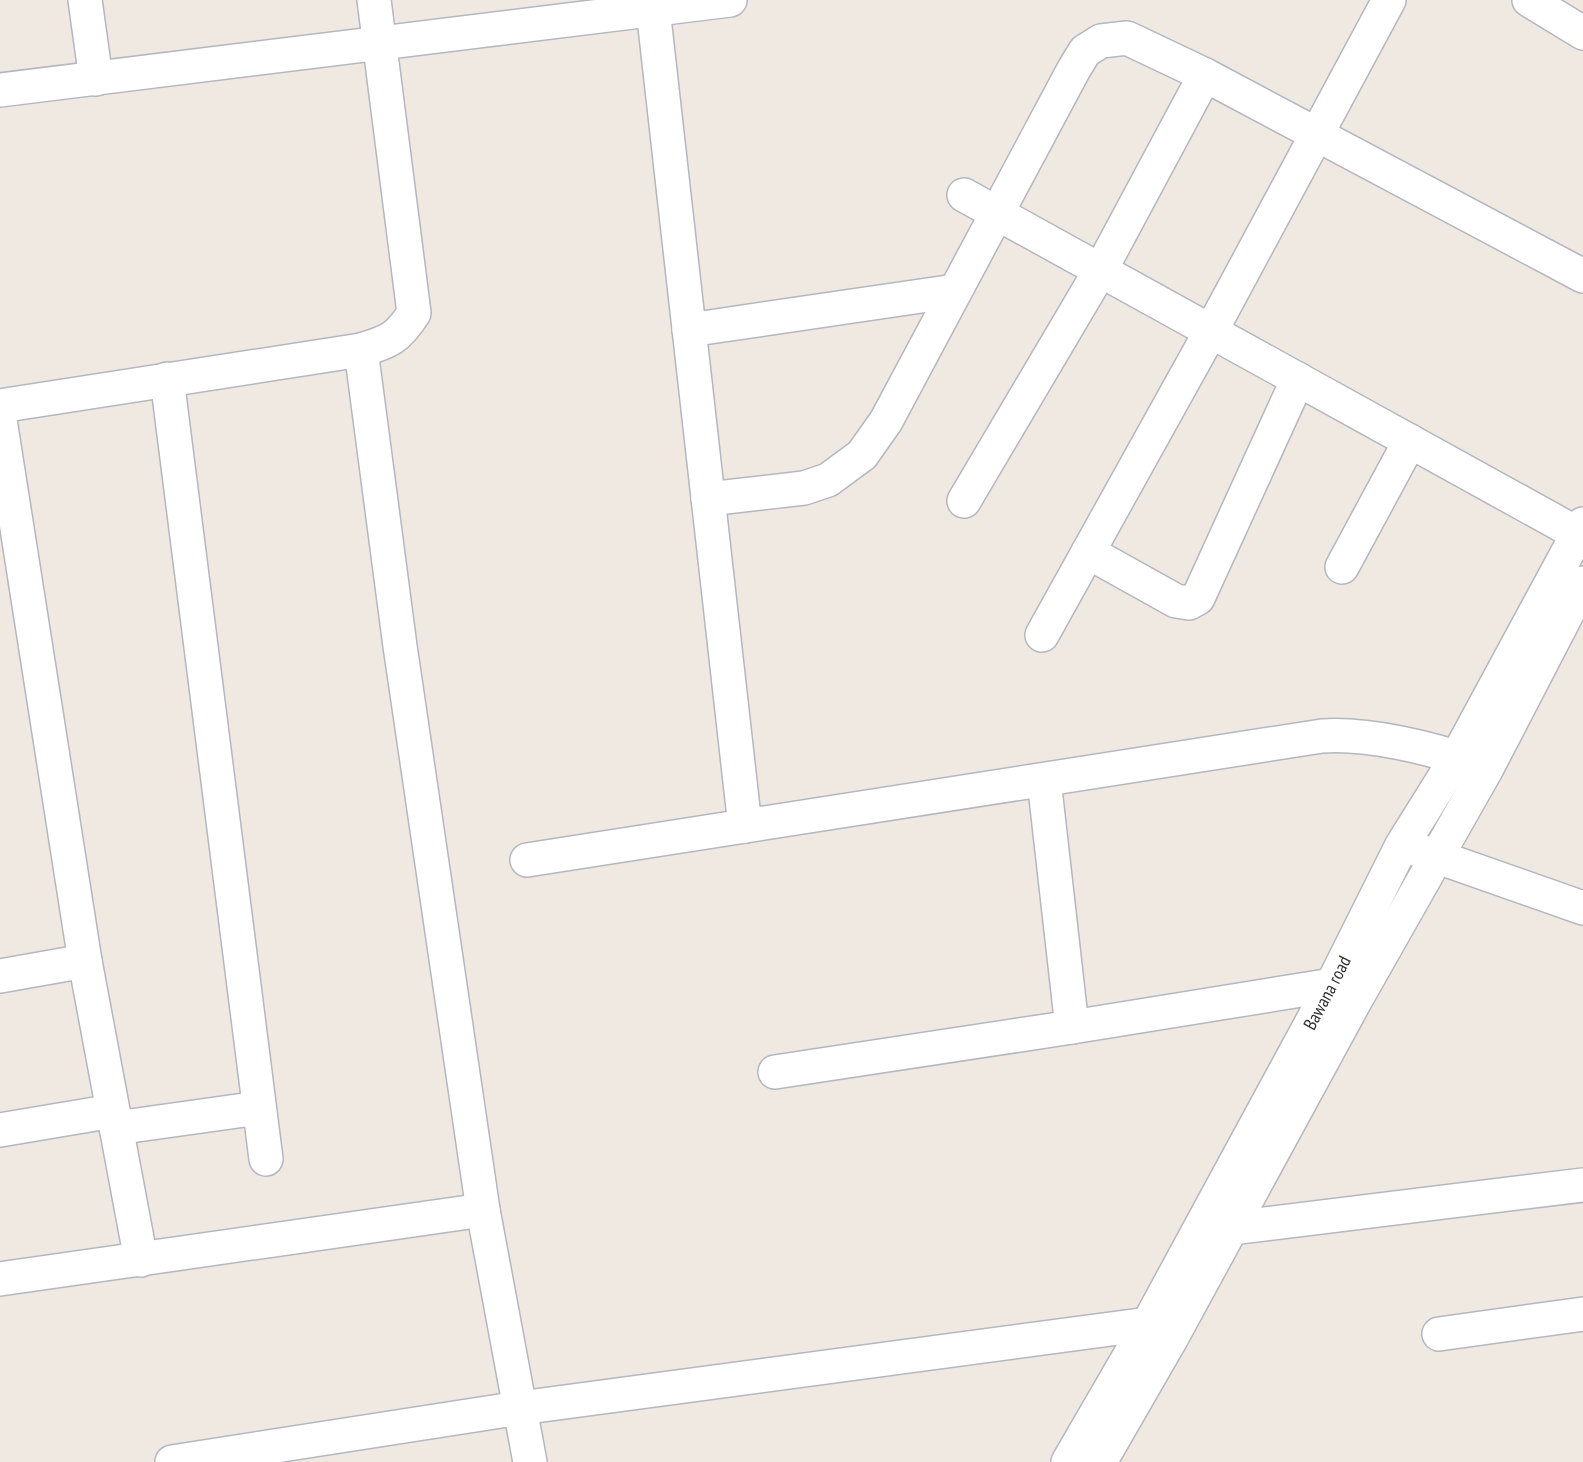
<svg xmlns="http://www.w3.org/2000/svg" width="1583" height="1462" viewBox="0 0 1583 1462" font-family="'PT Sans Narrow',sans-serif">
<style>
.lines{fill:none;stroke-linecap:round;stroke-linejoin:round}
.minor-casing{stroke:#b4b7c1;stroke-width:36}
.minor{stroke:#fff;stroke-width:33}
.labels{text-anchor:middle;stroke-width:6;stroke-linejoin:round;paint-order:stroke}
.street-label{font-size:18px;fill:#2e2e2e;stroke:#fff}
</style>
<rect width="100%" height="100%" fill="#efe9e1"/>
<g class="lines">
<defs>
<g id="minor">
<path d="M85 0 96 79"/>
<path d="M652 0 745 826"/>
<path d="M1529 0 1583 33"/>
<path d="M0 90 730 0"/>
<path d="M964 195 1578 534"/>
<path d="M689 330 955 291"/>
<path d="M361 350 400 646 483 1210 530 1462"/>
<path d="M167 379 266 1159"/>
<path d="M0 406 361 350C389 342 398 338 414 313L374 0"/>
<path d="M0 420 85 961 141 1260"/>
<path d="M708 499 804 488 828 480 862 455 886 421 1074 69 1085 51 1101 41 1127 38 1205 75 1583 276"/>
<path d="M964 501 1100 271 1205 75"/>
<path d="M1088 552 1176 601 1189 603 1198 598 1298 379"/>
<path d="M1342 567 1410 441"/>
<path d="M1042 635 1211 331 1389 0"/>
<path d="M1044 780 1072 1027"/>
<path d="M1415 849 1583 908"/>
<path d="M527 860 1322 736C1369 733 1432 748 1476 764"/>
<path d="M0 976 85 961"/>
<path d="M775 1072 1072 1027 1332 985"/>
<path d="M116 1128 259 1108"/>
<path d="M0 1130 113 1111"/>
<path d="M1215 1230 1583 1185"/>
<path d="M0 1279 483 1210"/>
<path d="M1439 1334 1583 1314"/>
<path d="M172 1462 520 1408 1148 1324"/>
<path id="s1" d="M1068 1462 1148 1324 1332 985 1402 845 1457 757 1583 524"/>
<path d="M1100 1462 1172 1337 1355 1001 1487 768 1583 583"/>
</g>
</defs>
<use href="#minor" class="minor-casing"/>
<use href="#minor" class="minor"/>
</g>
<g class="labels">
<g class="street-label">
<text dy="6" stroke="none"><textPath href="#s1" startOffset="536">Bawana road</textPath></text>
</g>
</g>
</svg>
